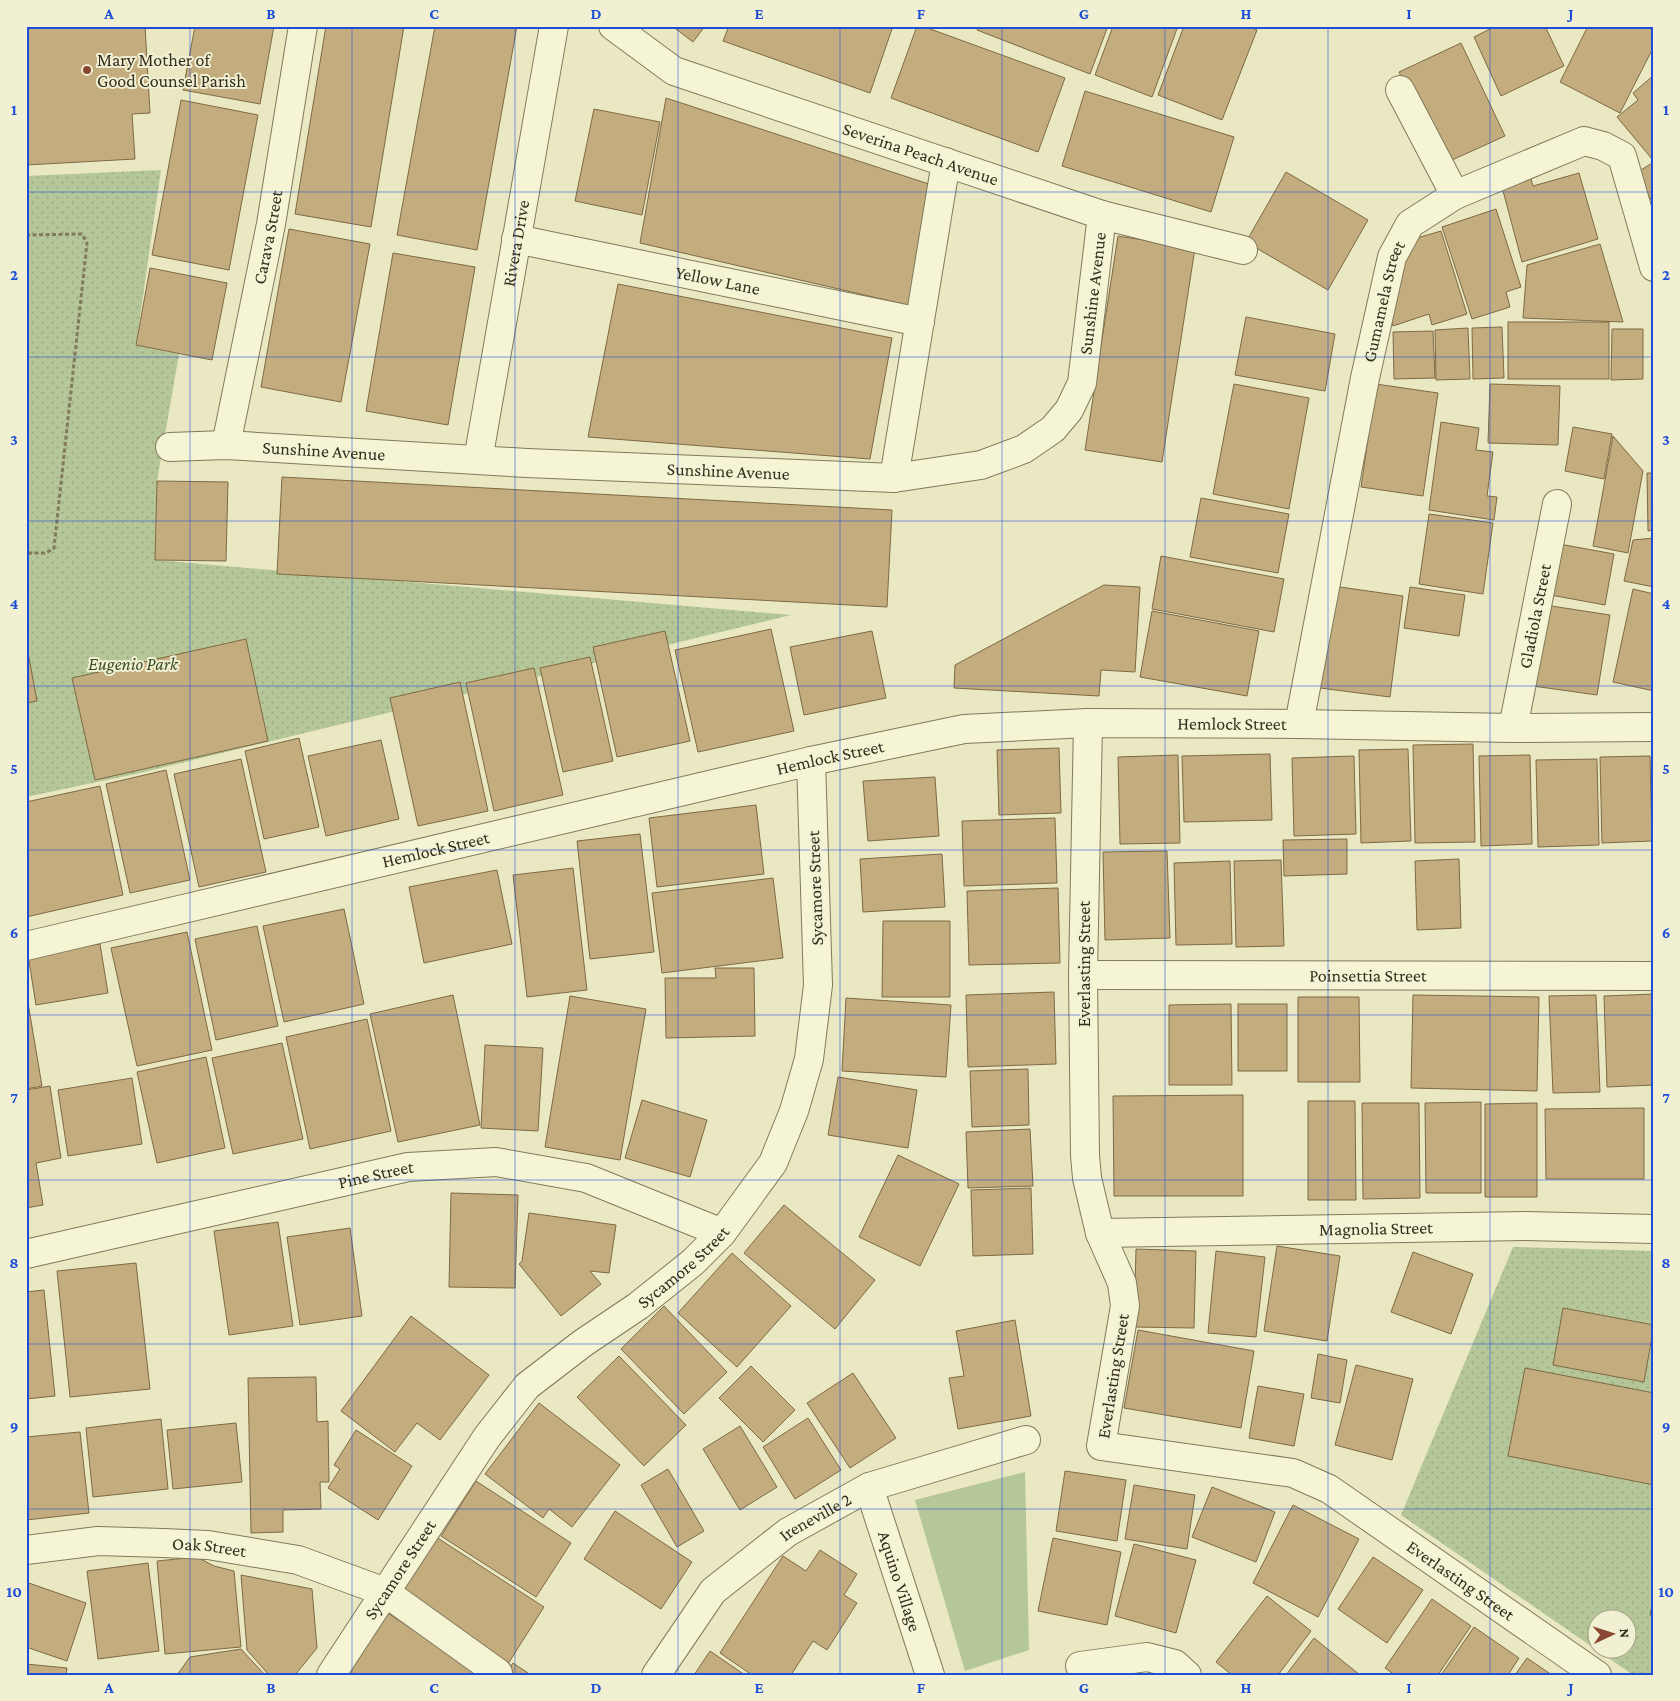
<svg xmlns="http://www.w3.org/2000/svg" width="1680" height="1701" viewBox="0 0 1680 1701" font-family="'Crimson Pro',serif">
<style>
.green{fill:url(#green-dots);fill-rule:evenodd}
.pitch{fill:#b5c698}
.building{fill:#c3ac7d;stroke:#7e6a44}
.lines{fill:none;stroke-linecap:round;stroke-linejoin:round}
.minor-casing{stroke:#817a5c;stroke-width:30}
.path{stroke:#817a5c;stroke-width:3;stroke-dasharray:4 2.5;stroke-linecap:butt}
.minor{stroke:#f5f4d5;stroke-width:28}
.grid{fill:none;stroke:#1d4ed8;stroke-width:1;stroke-opacity:0.55}
.poi-dot{fill:#8a4832;stroke:#f1f0d2;stroke-width:2}
.labels{text-anchor:middle;stroke-width:4;stroke-linejoin:round;paint-order:stroke}
.poi-label{font-size:18px;fill:#332e1e;stroke:#f1f0d2;text-anchor:start}
.street-label{font-size:18px;fill:#332e1e;stroke:#f1f0d2}
.park-label{font-size:18px;font-style:italic;fill:#3a4d27;stroke:#f1f0d2}
.neatline{fill:none;stroke:#1d4ed8;stroke-width:2}
.grid-label{font-size:16px;text-anchor:middle;font-weight:bold;fill:#1d4ed8}
</style>
<defs>
<pattern id="green-dots" width="8" height="8" patternUnits="userSpaceOnUse" patternTransform="scale(1.25)"><rect width="8" height="8" fill="#b5c698"/><path d="M2 2h.1M6 6h.1" fill="none" stroke="#9caa83" stroke-width="1.8" stroke-linecap="round"/></pattern>
</defs>
<rect width="100%" height="100%" fill="#e9e8c3"/>
<g class="green">
<path d="M161 170 136 345 179 354 157 481 156 560 791 615 140 773 26 797V176Z"/>
<path d="M1513 1247 1654 1251 1653 1675H1633L1401 1515ZM1598 1618H1628V1648H1598Z"/>
</g>
<path class="pitch" d="M1025 1472 1029 1650 965 1671 915 1500Z"/>
<g class="building">
<path d="M26 26H145L150 113 132 114 135 159 26 165Z"/>
<path d="M195 26H274L260 104 183 90Z"/>
<path d="M326 26H404L371 227 295 214Z"/>
<path d="M435 26H517L477 250 397 235Z"/>
<path d="M672 26H705L693 42Z"/>
<path d="M729 26H893L870 93 723 41Z"/>
<path d="M917 26H922L1065 78 1038 152 891 98Z"/>
<path d="M979 26H1108L1090 74 977 30Z"/>
<path d="M1113 26H1178L1152 97 1095 75Z"/>
<path d="M1184 26H1248L1257 30 1222 120 1158 95Z"/>
<path d="M1496 26H1545L1564 66 1501 96 1474 37Z"/>
<path d="M1588 26H1654V46L1620 113 1560 82Z"/>
<path d="M1461 43 1505 136 1441 165 1399 72Z"/>
<path d="M1654 75V157L1652 159 1617 117 1638 100 1633 93Z"/>
<path d="M1085 91 1234 137 1211 212 1062 166Z"/>
<path d="M666 98 935 186 912 306 640 243Z"/>
<path d="M181 100 258 115 229 270 152 255Z"/>
<path d="M594 109 660 122 642 215 575 201Z"/>
<path d="M1654 162V204L1634 174Z"/>
<path d="M1286 172 1368 220 1328 290 1246 242Z"/>
<path d="M1579 173 1598 239 1522 262 1502 187 1531 179 1533 186Z"/>
<path d="M1496 209 1521 287 1506 292 1510 307 1472 319 1442 227Z"/>
<path d="M289 229 370 244 341 402 261 387Z"/>
<path d="M1441 231 1467 314 1432 325 1429 314 1393 326 1386 301 1396 275 1417 238Z"/>
<path d="M1118 236 1195 248 1162 462 1085 450Z"/>
<path d="M1600 244 1623 322 1523 318 1527 265Z"/>
<path d="M393 253 475 267 448 425 366 411Z"/>
<path d="M150 268 227 283 212 360 136 345Z"/>
<path d="M618 284 892 338 870 459 588 437Z"/>
<path d="M1246 317 1335 334 1325 391 1235 375Z"/>
<rect x="1508" y="322" width="101" height="57"/>
<path d="M1502 327 1504 378 1473 379 1472 328Z"/>
<path d="M1468 328 1470 379 1436 380 1435 330Z"/>
<path d="M1612 329H1643V379L1611 380Z"/>
<path d="M1433 331 1435 378 1394 379 1393 332Z"/>
<path d="M1234 384 1309 398 1289 509 1213 494Z"/>
<path d="M1376 384 1438 393 1423 496 1361 487Z"/>
<path d="M1490 384 1560 386 1558 445 1488 443Z"/>
<path d="M1441 422 1479 428 1476 450 1493 452 1487 496 1497 497 1494 520 1429 510Z"/>
<path d="M1573 427 1612 434 1604 479 1565 471Z"/>
<path d="M1613 436 1643 471 1628 553 1593 546Z"/>
<path d="M1647 473H1654V530L1648 531Z"/>
<path d="M282 477 892 510 887 607 277 574Z"/>
<path d="M157 481 228 482 226 561 155 560Z"/>
<path d="M1201 498 1289 514 1278 573 1190 557Z"/>
<path d="M1429 514 1493 523 1483 594 1419 584Z"/>
<path d="M1654 538V587L1624 581 1633 540Z"/>
<path d="M1554 543 1614 554 1605 605 1545 594Z"/>
<path d="M1161 556 1284 579 1274 632 1152 609Z"/>
<path d="M1104 585 1140 587 1135 672 1101 670 1099 696 954 688 955 665Z"/>
<path d="M1333 586 1403 596 1390 697 1320 688Z"/>
<path d="M1410 587 1465 595 1459 636 1404 628Z"/>
<path d="M1633 589 1654 594V691L1613 682Z"/>
<path d="M1545 605 1610 615 1597 695 1533 686Z"/>
<path d="M1152 611 1259 631 1247 696 1140 677Z"/>
<path d="M771 629 794 731 698 752 675 650Z"/>
<path d="M665 631 690 741 617 757 593 647Z"/>
<path d="M872 631 886 698 804 715 790 647Z"/>
<path d="M246 639 268 741 95 780 72 678Z"/>
<path d="M26 642 37 701 26 703Z"/>
<path d="M590 657 613 761 563 772 540 668Z"/>
<path d="M534 668 563 795 494 811 466 683Z"/>
<path d="M460 682 488 811 418 826 390 698Z"/>
<path d="M299 738 319 827 264 839 245 751Z"/>
<path d="M381 740 399 819 326 836 308 756Z"/>
<path d="M1654 740V802L1652 741Z"/>
<path d="M1473 744 1475 842 1415 843 1413 745Z"/>
<path d="M1059 748 1061 813 999 815 997 750Z"/>
<path d="M1408 749 1411 841 1361 843 1359 750Z"/>
<path d="M1270 754 1272 820 1184 822 1182 756Z"/>
<path d="M1178 755 1180 843 1120 844 1118 757Z"/>
<path d="M1530 755 1532 844 1481 846 1479 756Z"/>
<path d="M1354 756 1356 834 1294 836 1292 758Z"/>
<path d="M1650 756 1652 841 1602 843 1600 757Z"/>
<path d="M241 759 266 872 199 887 174 774Z"/>
<path d="M1597 759 1599 845 1538 847 1536 760Z"/>
<path d="M166 770 190 880 130 893 106 784Z"/>
<path d="M935 777 939 836 868 841 863 781Z"/>
<path d="M100 786 123 895 26 917V802Z"/>
<path d="M756 805 764 874 657 887 649 818Z"/>
<path d="M1055 818 1057 883 964 886 962 821Z"/>
<path d="M640 834 654 952 590 959 577 841Z"/>
<path d="M1347 839V874L1284 876 1283 840Z"/>
<path d="M1167 851 1170 938 1105 940 1103 852Z"/>
<path d="M942 854 945 907 863 912 860 859Z"/>
<path d="M1459 859 1461 928 1417 930 1415 861Z"/>
<path d="M1281 860 1284 946 1236 947 1234 861Z"/>
<path d="M1230 861 1232 944 1176 945 1174 863Z"/>
<path d="M573 868 587 990 527 997 513 875Z"/>
<path d="M497 870 512 944 424 963 409 887Z"/>
<path d="M773 878 783 958 662 973 652 893Z"/>
<path d="M1058 888 1060 963 969 965 967 891Z"/>
<path d="M344 909 364 1004 284 1022 263 926Z"/>
<path d="M883 921H950V997H882Z"/>
<path d="M257 926 278 1026 216 1040 195 939Z"/>
<path d="M187 932 212 1050 137 1066 111 948Z"/>
<path d="M100 944 108 993 36 1005 28 955Z"/>
<path d="M715 968H754L755 1036 666 1038 665 978H716Z"/>
<path d="M26 991 42 1086 26 1089Z"/>
<path d="M1054 992 1056 1064 968 1067 966 995Z"/>
<path d="M1654 994V1085L1607 1087 1604 996Z"/>
<path d="M453 995 480 1125 398 1142 370 1014Z"/>
<path d="M1413 995 1539 997 1537 1091 1411 1088Z"/>
<path d="M1596 995 1600 1092 1553 1093 1549 996Z"/>
<path d="M570 996 646 1009 620 1160 545 1147Z"/>
<path d="M1298 997H1359L1360 1082H1298Z"/>
<path d="M846 998 951 1005 946 1077 842 1071Z"/>
<path d="M1231 1004 1232 1085H1169V1005Z"/>
<rect x="1238" y="1004" width="49" height="67"/>
<path d="M367 1019 391 1131 310 1149 286 1037Z"/>
<path d="M282 1043 303 1139 233 1154 212 1058Z"/>
<path d="M485 1045 543 1048 538 1131 481 1128Z"/>
<path d="M206 1057 225 1148 157 1163 137 1072Z"/>
<path d="M1028 1069 1029 1125 972 1127 970 1071Z"/>
<path d="M838 1077 917 1090 908 1148 828 1135Z"/>
<path d="M132 1078 142 1144 68 1156 58 1090Z"/>
<path d="M50 1086 61 1158 36 1163 43 1205 26 1208V1090Z"/>
<path d="M1243 1095V1196H1114L1113 1096Z"/>
<path d="M1653 1099H1654V1185Z"/>
<path d="M642 1100 707 1120 690 1177 625 1158Z"/>
<path d="M1308 1101H1355L1356 1200H1308Z"/>
<path d="M1481 1102V1193H1426L1425 1103Z"/>
<path d="M1362 1103H1419L1420 1198 1363 1199Z"/>
<path d="M1537 1103V1197H1485V1104Z"/>
<path d="M1644 1108V1179H1546L1545 1109Z"/>
<path d="M1030 1129 1033 1186 968 1188 966 1132Z"/>
<path d="M898 1155 959 1184 920 1266 859 1237Z"/>
<path d="M1031 1188 1033 1254 973 1256 971 1190Z"/>
<path d="M451 1193 518 1195 515 1288 449 1287Z"/>
<path d="M784 1205 875 1280 835 1329 744 1253Z"/>
<path d="M529 1213 616 1225 609 1273 590 1271 601 1284 561 1316 519 1264 522 1261Z"/>
<path d="M278 1222 293 1326 229 1335 214 1231Z"/>
<path d="M350 1228 362 1316 300 1325 287 1237Z"/>
<path d="M1277 1246 1340 1256 1327 1341 1264 1331Z"/>
<path d="M1136 1249 1196 1251 1194 1328 1134 1327Z"/>
<path d="M1216 1251 1265 1257 1256 1337 1208 1333Z"/>
<path d="M1413 1252 1473 1274 1451 1334 1391 1312Z"/>
<path d="M732 1253 791 1306 737 1367 678 1313Z"/>
<path d="M136 1263 150 1389 70 1397 57 1271Z"/>
<path d="M44 1290 55 1396 26 1399V1292Z"/>
<path d="M664 1306 727 1372 684 1414 621 1349Z"/>
<path d="M1563 1308 1654 1325 1644 1382 1553 1365Z"/>
<path d="M411 1316 489 1375 440 1440 417 1423 395 1452 341 1411Z"/>
<path d="M1015 1320 1031 1416 958 1429 949 1378 964 1376 956 1331Z"/>
<path d="M1138 1330 1254 1351 1241 1428 1124 1408Z"/>
<path d="M1318 1354 1347 1360 1340 1403 1311 1398Z"/>
<path d="M619 1356 686 1425 644 1466 577 1397Z"/>
<path d="M1356 1365 1413 1379 1392 1460 1335 1445Z"/>
<path d="M751 1366 795 1410 763 1442 719 1398Z"/>
<path d="M1525 1368 1654 1393V1485L1508 1456Z"/>
<path d="M853 1373 896 1438 850 1468 807 1403Z"/>
<path d="M316 1377 317 1422 328 1421 329 1482H320L321 1509 283 1510V1532L251 1533 248 1378Z"/>
<path d="M1258 1386 1304 1394 1294 1446 1249 1438Z"/>
<path d="M539 1403 620 1465 572 1527 549 1509 543 1518 485 1474Z"/>
<path d="M808 1418 841 1470 795 1499 763 1447Z"/>
<path d="M161 1419 168 1489 93 1497 86 1428Z"/>
<path d="M236 1423 242 1482 173 1489 167 1430Z"/>
<path d="M740 1426 777 1487 740 1510 703 1449Z"/>
<path d="M356 1430 412 1466 378 1520 328 1488 340 1469 334 1465Z"/>
<path d="M80 1432 89 1513 26 1520V1437Z"/>
<path d="M668 1469 704 1531 677 1547 641 1485Z"/>
<path d="M1065 1471 1126 1480 1117 1541 1056 1531Z"/>
<path d="M476 1481 571 1543 536 1597 441 1536Z"/>
<path d="M1134 1485 1195 1495 1187 1549 1125 1539Z"/>
<path d="M1212 1487 1275 1512 1256 1562 1192 1537Z"/>
<path d="M1293 1505 1359 1539 1318 1617 1253 1583Z"/>
<path d="M615 1511 692 1562 661 1609 584 1559Z"/>
<path d="M433 1535 544 1607 506 1667 395 1595Z"/>
<path d="M1053 1538 1121 1552 1107 1625 1038 1611Z"/>
<path d="M1134 1544 1196 1560 1176 1633 1115 1616Z"/>
<path d="M820 1550 857 1574 844 1595 857 1603 827 1650 813 1641 791 1675H752L720 1653 783 1556 806 1571Z"/>
<path d="M197 1557 214 1566 234 1571 241 1647 165 1654 157 1561Z"/>
<path d="M1373 1557 1423 1590 1387 1643 1338 1609Z"/>
<path d="M148 1563 159 1651 98 1659 87 1571Z"/>
<path d="M241 1575 312 1589 317 1648 295 1675H269L247 1650Z"/>
<path d="M26 1582 86 1603 67 1661 26 1647Z"/>
<path d="M1267 1596 1311 1631 1278 1675H1232L1216 1662Z"/>
<path d="M1654 1596V1616L1650 1615Z"/>
<path d="M1432 1599 1471 1626 1438 1675H1395L1385 1668Z"/>
<path d="M386 1612 483 1675H346Z"/>
<path d="M1474 1627 1519 1658 1508 1675H1441Z"/>
<path d="M1314 1638 1360 1675H1286Z"/>
<path d="M241 1649 265 1675H177L190 1657Z"/>
<path d="M710 1651 745 1675H694Z"/>
<path d="M1527 1658 1552 1675H1515Z"/>
<path d="M513 1663 531 1675H505Z"/>
<path d="M26 1664 67 1668 66 1675H26Z"/>
<path d="M1132 1664 1144 1675H1122Z"/>
</g>
<g class="lines">
<defs>
<g id="minor">
<path id="s1" d="M613 26 674 71 1102 215 1243 250"/>
<path d="M1400 90 1455 195"/>
<path id="s2" d="M516 239 920 322"/>
<path id="s3" d="M226 445 271 224 303 26"/>
<path id="s4" d="M170 447 226 445 527 463 894 478 981 465 1024 449 1053 429 1069 410 1082 383 1102 215"/>
<path id="s5" d="M478 460 554 26"/>
<path d="M894 478 946 162"/>
<path id="s6" d="M1088 723 1083 975 1085 1155 1087 1178 1100 1233 1122 1283 1125 1306 1101 1446 1293 1473 1329 1489 1597 1675"/>
<path id="s7" d="M1299 724 1365 378 1392 257 1410 224 1455 195 1584 141 1603 146 1622 156 1654 267"/>
<path id="s8" d="M1513 728 1557 504"/>
<path id="s9" d="M26 946 811 761 964 729 1088 723 1299 724 1513 728 1654 727"/>
<path id="s10" d="M1083 975 1654 976"/>
<path id="s11" d="M1100 1233 1525 1226 1654 1229"/>
<path id="s12" d="M26 1254 408 1167 496 1162 586 1178 722 1233"/>
<path id="s13" d="M869 1487 930 1675"/>
<path id="s14" d="M26 1550 98 1541 163 1543 208 1545 298 1560 385 1592 498 1673"/>
<path d="M1080 1666 1147 1657 1175 1664 1187 1675"/>
<path id="s15" d="M331 1675 487 1437 527 1386 583 1343 638 1306 693 1262 722 1233 773 1163 794 1111 809 1059 818 985 811 761"/>
<path id="s16" d="M656 1675 713 1591 788 1532 869 1487 1026 1440"/>
</g>
</defs>
<use href="#minor" class="minor-casing"/>
<path class="path" d="M26 235 82 234 87 243 54 548 46 553H26"/>
<use href="#minor" class="minor"/>
</g>
<path class="grid" d="M190 26V1675M352 26V1675M515 26V1675M678 26V1675M840 26V1675M1002 26V1675M1165 26V1675M1328 26V1675M1490 26V1675M26 192H1654M26 357H1654M26 521H1654M26 686H1654M26 850H1654M26 1015H1654M26 1180H1654M26 1344H1654M26 1509H1654"/>
<circle class="poi-dot" cx="87" cy="70" r="5"/>
<g class="labels">
<g class="poi-label">
<text x="97" y="66">Mary Mother of<tspan x="97" dy="21">Good Counsel Parish</tspan></text>
</g>
<g class="street-label">
<text dy="6" stroke="none"><textPath href="#s1" startOffset="336">Severina Peach Avenue</textPath></text>
<text dy="6" stroke="none"><textPath href="#s3" startOffset="212">Carava Street</textPath></text>
<text dy="6" stroke="none"><textPath href="#s5" startOffset="220">Rivera Drive</textPath></text>
<text dy="6" stroke="none"><textPath href="#s2" startOffset="206">Yellow Lane</textPath></text>
<text dy="6" stroke="none"><textPath href="#s4" startOffset="1039">Sunshine Avenue</textPath></text>
<text dy="6" stroke="none"><textPath href="#s7" startOffset="431">Gumamela Street</textPath></text>
<text dy="6" stroke="none"><textPath href="#s4" startOffset="154">Sunshine Avenue</textPath></text>
<text dy="6" stroke="none"><textPath href="#s4" startOffset="559">Sunshine Avenue</textPath></text>
<text dy="6" stroke="none"><textPath href="#s8" startOffset="114">Gladiola Street</textPath></text>
<text dy="6" stroke="none"><textPath href="#s9" startOffset="1231">Hemlock Street</textPath></text>
<text dy="6" stroke="none"><textPath href="#s9" startOffset="826">Hemlock Street</textPath></text>
<text dy="6" stroke="none"><textPath href="#s9" startOffset="421">Hemlock Street</textPath></text>
<text transform="translate(815 888) rotate(-92)" y="6">Sycamore Street</text>
<text transform="translate(1084 964) rotate(-90)" y="6">Everlasting Street</text>
<text dy="6" stroke="none"><textPath href="#s10" startOffset="285">Poinsettia Street</textPath></text>
<text dy="6" stroke="none"><textPath href="#s12" startOffset="359">Pine Street</textPath></text>
<text dy="6" stroke="none"><textPath href="#s11" startOffset="276">Magnolia Street</textPath></text>
<text dy="6" stroke="none"><textPath href="#s15" startOffset="546">Sycamore Street</textPath></text>
<text transform="translate(1113 1376) rotate(-81)" y="6">Everlasting Street</text>
<text dy="6" stroke="none"><textPath href="#s16" startOffset="228">Ireneville 2</textPath></text>
<text dy="6" stroke="none"><textPath href="#s14" startOffset="184">Oak Street</textPath></text>
<text dy="6" stroke="none"><textPath href="#s15" startOffset="126">Sycamore Street</textPath></text>
<text dy="6" stroke="none"><textPath href="#s6" startOffset="1125">Everlasting Street</textPath></text>
<text dy="6" stroke="none"><textPath href="#s13" startOffset="99">Aquino Village</textPath></text>
</g>
<g class="park-label">
<text x="133" y="670">Eugenio Park</text>
</g>
</g>
<rect width="1680" height="1701" fill="none" stroke="#f1f0d2" stroke-width="55"/>
<g transform="translate(1612 1634) rotate(86)"><circle r="24" fill="#f1f0d2" stroke="#a5a28a"/>
<path d="M0-4L9 19L0 12L-9 19Z" fill="#8a4832"/>
<text y="-8" font-size="14" font-weight="bold" text-anchor="middle" fill="#332e1e">N</text>
</g>
<rect x="28" y="28" width="1624" height="1646" class="neatline"/>
<g class="grid-label">
<text x="109" y="19">A</text>
<text x="271" y="19">B</text>
<text x="434" y="19">C</text>
<text x="596" y="19">D</text>
<text x="759" y="19">E</text>
<text x="921" y="19">F</text>
<text x="1084" y="19">G</text>
<text x="1246" y="19">H</text>
<text x="1409" y="19">I</text>
<text x="1571" y="19">J</text>
<text x="14" y="115">1</text>
<text x="1666" y="115">1</text>
<text x="14" y="280">2</text>
<text x="1666" y="280">2</text>
<text x="14" y="445">3</text>
<text x="1666" y="445">3</text>
<text x="14" y="609">4</text>
<text x="1666" y="609">4</text>
<text x="14" y="774">5</text>
<text x="1666" y="774">5</text>
<text x="14" y="938">6</text>
<text x="1666" y="938">6</text>
<text x="14" y="1103">7</text>
<text x="1666" y="1103">7</text>
<text x="14" y="1268">8</text>
<text x="1666" y="1268">8</text>
<text x="14" y="1432">9</text>
<text x="1666" y="1432">9</text>
<text x="14" y="1597">10</text>
<text x="1666" y="1597">10</text>
<text x="109" y="1693">A</text>
<text x="271" y="1693">B</text>
<text x="434" y="1693">C</text>
<text x="596" y="1693">D</text>
<text x="759" y="1693">E</text>
<text x="921" y="1693">F</text>
<text x="1084" y="1693">G</text>
<text x="1246" y="1693">H</text>
<text x="1409" y="1693">I</text>
<text x="1571" y="1693">J</text>
</g>
</svg>
